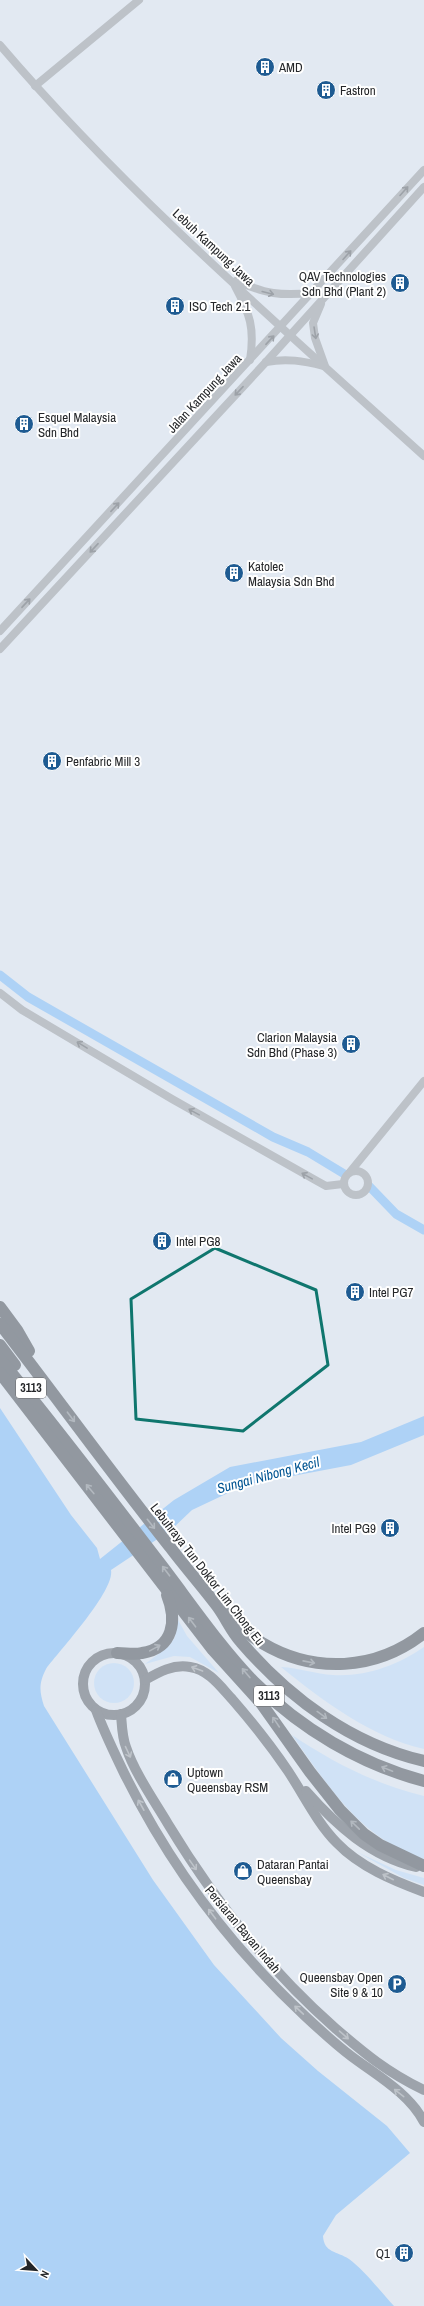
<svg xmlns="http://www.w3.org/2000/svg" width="424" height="2306" viewBox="0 0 424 2306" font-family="'Archivo Narrow',sans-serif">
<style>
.grass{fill:#bbdafa}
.water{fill:#70b6fa}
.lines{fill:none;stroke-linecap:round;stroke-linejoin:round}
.canal{stroke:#70b6fa;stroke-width:9}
.minor{stroke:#909396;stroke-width:8}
.major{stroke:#494e54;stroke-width:10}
.highway{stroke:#31373d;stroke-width:12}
.oneway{stroke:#4a4c4f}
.oneway2{stroke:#797d81}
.oneway3{stroke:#929598}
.marked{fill:none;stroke:#0f766e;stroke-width:3;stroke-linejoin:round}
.labels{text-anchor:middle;stroke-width:4;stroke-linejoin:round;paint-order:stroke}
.shield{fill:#fff;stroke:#666769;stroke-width:1}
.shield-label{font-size:12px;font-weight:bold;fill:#242629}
.poi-label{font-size:13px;fill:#242629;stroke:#fff;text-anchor:start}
.street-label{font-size:13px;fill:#242629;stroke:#fff}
.water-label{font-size:14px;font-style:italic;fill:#035693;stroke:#fff}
</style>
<rect width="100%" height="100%" fill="#e2e9f2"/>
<g class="grass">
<path d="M177 1618 187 1636 219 1673 190 1657 174 1656 145 1664 169 1646 175 1637Z"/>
<path d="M424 1647V1749C371 1737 323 1701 281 1667 299 1668 316 1674 333 1675 366 1677 398 1665 424 1647Z"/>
<circle cx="114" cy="1683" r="20"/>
<path d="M292 1735C334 1763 375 1784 424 1796V1859C361 1839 328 1786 292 1735Z"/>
<path d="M357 1852 396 1870 424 1878V1885L404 1878Z"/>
</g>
<path class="water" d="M0 1408 71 1515 97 1548 100 1559 174 1500 230 1467 361 1442 424 1416V1435L351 1465 245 1485 192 1510 171 1530 111 1570C115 1591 60 1650 46 1669 39 1683 39 1690 44 1706L153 1880 214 1965 281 2038 318 2071 387 2126 410 2153 336 2215 323 2236C324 2253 337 2251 349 2259 364 2270 381 2292 394 2306H0Z"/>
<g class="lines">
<g class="canal">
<path d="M0 975 28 997 273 1137 308 1152 346 1175"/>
<path d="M369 1186 396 1214 424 1230"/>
</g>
<g class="minor">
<path d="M0 45C128 195 278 324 424 456"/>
<path d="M35 86 139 0"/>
<path d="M236 281C267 294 279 296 313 293"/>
<path d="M235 286C250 314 255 328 250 360"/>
<path d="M321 304 313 323 315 338 325 366"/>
<path d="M266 362C287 358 303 361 324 366"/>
<path d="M0 631 424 170"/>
<path d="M0 649 266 362 424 187"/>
<path d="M0 993 22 1010 172 1099 317 1181 326 1186 343 1184"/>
<circle cx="356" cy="1183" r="12"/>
<path d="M350 1172 424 1081"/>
</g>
<g class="major">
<circle cx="114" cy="1684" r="31"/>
<path d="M145 1680C159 1672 173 1664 190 1667 209 1670 220 1686 232 1699 252 1722 271 1746 288 1771 304 1795 317 1823 337 1843 360 1867 394 1881 424 1892"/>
<path d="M96 1710C104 1732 114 1752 124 1773 169 1864 231 1947 305 2016 320 2030 335 2044 351 2056 376 2075 409 2093 424 2122"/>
<path d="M121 1714C122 1726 122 1737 126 1747 134 1772 155 1802 168 1824 214 1900 268 1969 335 2028 364 2053 388 2073 424 2090"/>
<path d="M306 1791C336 1825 370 1856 416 1867"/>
</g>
<g class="highway">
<path d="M0 1307 17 1330 29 1351"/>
<path d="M0 1324C57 1398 112 1474 170 1547 185 1567 202 1586 217 1606 226 1618 231 1631 241 1642 289 1698 351 1744 424 1761"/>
<path d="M0 1345 15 1365"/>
<path d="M0 1359C53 1423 104 1490 155 1557 187 1598 218 1645 254 1682 301 1729 360 1764 424 1781"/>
<path d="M0 1373 213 1650 261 1703 310 1772 340 1810 364 1834 380 1845 424 1866"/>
<path d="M224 1612C236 1622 248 1635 262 1643 314 1674 376 1671 424 1633"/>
<path d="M117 1653C126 1653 134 1655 142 1653 174 1648 177 1620 167 1595"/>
</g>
</g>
<defs><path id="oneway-shaft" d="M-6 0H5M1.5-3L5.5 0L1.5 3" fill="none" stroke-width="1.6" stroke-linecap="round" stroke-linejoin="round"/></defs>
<g class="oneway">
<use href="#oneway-shaft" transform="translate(404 191) rotate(-48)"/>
<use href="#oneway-shaft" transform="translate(347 255) rotate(-48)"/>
<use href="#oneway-shaft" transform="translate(268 293) rotate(14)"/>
<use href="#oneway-shaft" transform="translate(315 333) rotate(81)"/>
<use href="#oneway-shaft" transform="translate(270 340) rotate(-47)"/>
<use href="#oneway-shaft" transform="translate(239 391) rotate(133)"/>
<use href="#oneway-shaft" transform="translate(115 507) rotate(-47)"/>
<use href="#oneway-shaft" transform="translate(94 548) rotate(133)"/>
<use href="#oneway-shaft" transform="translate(26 603) rotate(-47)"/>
<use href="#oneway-shaft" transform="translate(82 1045) rotate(-149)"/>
<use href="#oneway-shaft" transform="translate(194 1112) rotate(-151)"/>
<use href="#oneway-shaft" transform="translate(307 1176) rotate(-151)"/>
</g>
<g class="oneway2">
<use href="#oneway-shaft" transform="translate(71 1417) rotate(53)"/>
<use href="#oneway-shaft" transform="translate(90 1489) rotate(-130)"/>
<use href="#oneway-shaft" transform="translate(151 1524) rotate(52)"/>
<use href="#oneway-shaft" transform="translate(166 1571) rotate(-127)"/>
<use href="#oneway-shaft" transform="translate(192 1622) rotate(-127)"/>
<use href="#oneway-shaft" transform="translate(155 1648) rotate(-29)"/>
<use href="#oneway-shaft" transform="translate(309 1662) rotate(11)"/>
<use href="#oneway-shaft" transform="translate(246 1673) rotate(-130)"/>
<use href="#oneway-shaft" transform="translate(322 1715) rotate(36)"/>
<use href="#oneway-shaft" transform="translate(276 1722) rotate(-124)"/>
<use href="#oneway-shaft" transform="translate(387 1769) rotate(-158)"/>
<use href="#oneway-shaft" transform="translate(355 1825) rotate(-136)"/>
</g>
<g class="oneway3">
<use href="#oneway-shaft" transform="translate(197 1669) rotate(-160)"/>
<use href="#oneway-shaft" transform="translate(128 1752) rotate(65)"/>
<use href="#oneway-shaft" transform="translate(141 1805) rotate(-119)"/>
<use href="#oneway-shaft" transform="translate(193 1865) rotate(55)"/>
<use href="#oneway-shaft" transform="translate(388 1877) rotate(-153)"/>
<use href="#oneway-shaft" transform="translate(212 1914) rotate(-127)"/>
<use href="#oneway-shaft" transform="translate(299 2010) rotate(-137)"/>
<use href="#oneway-shaft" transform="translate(344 2035) rotate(41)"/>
<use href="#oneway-shaft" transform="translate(399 2093) rotate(-142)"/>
</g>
<path d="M0 0H424V2306H0ZM215 1248 316 1290 328 1365 243 1431 136 1419 131 1299Z" fill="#e2e9f2" fill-opacity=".55" fill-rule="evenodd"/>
<path class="marked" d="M215 1248 316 1290 328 1365 243 1431 136 1419 131 1299Z"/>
<defs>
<symbol id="building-disc" viewBox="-11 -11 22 22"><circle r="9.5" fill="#1e5b92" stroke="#fff"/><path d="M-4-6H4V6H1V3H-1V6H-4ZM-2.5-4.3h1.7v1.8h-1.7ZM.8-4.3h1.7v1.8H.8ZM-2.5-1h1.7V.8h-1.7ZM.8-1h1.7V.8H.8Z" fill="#fff"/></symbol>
<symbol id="shop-disc" viewBox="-11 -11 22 22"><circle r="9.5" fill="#1e5b92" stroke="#fff"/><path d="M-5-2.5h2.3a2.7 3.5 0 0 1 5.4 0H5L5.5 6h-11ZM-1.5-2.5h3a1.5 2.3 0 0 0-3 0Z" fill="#fff"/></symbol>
<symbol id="parking-disc" viewBox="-11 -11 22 22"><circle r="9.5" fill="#1e5b92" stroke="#fff"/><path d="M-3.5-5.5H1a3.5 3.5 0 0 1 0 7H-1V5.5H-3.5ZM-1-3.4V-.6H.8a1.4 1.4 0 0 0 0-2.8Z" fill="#fff"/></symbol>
</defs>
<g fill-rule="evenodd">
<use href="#building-disc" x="254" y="56" width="22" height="22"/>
<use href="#building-disc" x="315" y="79" width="22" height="22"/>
<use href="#building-disc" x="389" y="272" width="22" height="22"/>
<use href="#building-disc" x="164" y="295" width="22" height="22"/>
<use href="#building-disc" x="13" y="413" width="22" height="22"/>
<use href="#building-disc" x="223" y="562" width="22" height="22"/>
<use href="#building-disc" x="41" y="750" width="22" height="22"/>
<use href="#building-disc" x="340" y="1033" width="22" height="22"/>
<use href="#building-disc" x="151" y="1230" width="22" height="22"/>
<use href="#building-disc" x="344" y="1281" width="22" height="22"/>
<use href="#building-disc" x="379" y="1517" width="22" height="22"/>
<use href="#shop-disc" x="162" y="1768" width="22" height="22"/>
<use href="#shop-disc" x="232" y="1860" width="22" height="22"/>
<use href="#parking-disc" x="386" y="1973" width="22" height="22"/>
<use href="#building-disc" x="393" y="2242" width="22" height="22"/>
</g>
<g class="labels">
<g class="shield">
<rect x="16" y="1378" width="30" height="20" rx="3"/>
<rect x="254" y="1686" width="30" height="20" rx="3"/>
</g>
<g class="shield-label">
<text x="31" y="1392">3113</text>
<text x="269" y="1700">3113</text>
</g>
<g class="poi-label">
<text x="279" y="72">AMD</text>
<text x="340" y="95">Fastron</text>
<text x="386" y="281" text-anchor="end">QAV Technologies<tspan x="386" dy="15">Sdn Bhd (Plant 2)</tspan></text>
<text x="189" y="311">ISO Tech 2.1</text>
<text x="38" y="422">Esquel Malaysia<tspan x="38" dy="15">Sdn Bhd</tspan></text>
<text x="248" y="571">Katolec<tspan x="248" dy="15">Malaysia Sdn Bhd</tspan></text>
<text x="66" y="766">Penfabric Mill 3</text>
<text x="337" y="1042" text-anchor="end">Clarion Malaysia<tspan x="337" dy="15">Sdn Bhd (Phase 3)</tspan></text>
<text x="176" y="1246">Intel PG8</text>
<text x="369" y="1297">Intel PG7</text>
<text x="376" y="1533" text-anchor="end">Intel PG9</text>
<text x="187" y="1777">Uptown<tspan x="187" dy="15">Queensbay RSM</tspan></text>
<text x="257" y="1869">Dataran Pantai<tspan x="257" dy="15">Queensbay</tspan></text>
<text x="383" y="1982" text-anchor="end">Queensbay Open<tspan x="383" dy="15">Site 9 &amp; 10</tspan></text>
<text x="390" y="2258" text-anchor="end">Q1</text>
</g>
<g class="street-label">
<text transform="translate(214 247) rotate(43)" y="5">Lebuh Kampung Jawa</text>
<text transform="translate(204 393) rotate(-47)" y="5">Jalan Kampung Jawa</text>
<text transform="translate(208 1574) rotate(52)" y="5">Lebuhraya Tun Doktor Lim Chong Eu</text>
<text transform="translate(243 1929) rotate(50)" y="5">Persiaran Bayan Indah</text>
</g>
<g class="water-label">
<text transform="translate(268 1475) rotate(-15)" y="5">Sungai Nibong Kecil</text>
</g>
</g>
<g transform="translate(36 2270) rotate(116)" stroke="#ffffff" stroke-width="3" paint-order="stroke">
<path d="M0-3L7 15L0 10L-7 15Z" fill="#242629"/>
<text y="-6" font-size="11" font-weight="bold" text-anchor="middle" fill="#242629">N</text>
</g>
</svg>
